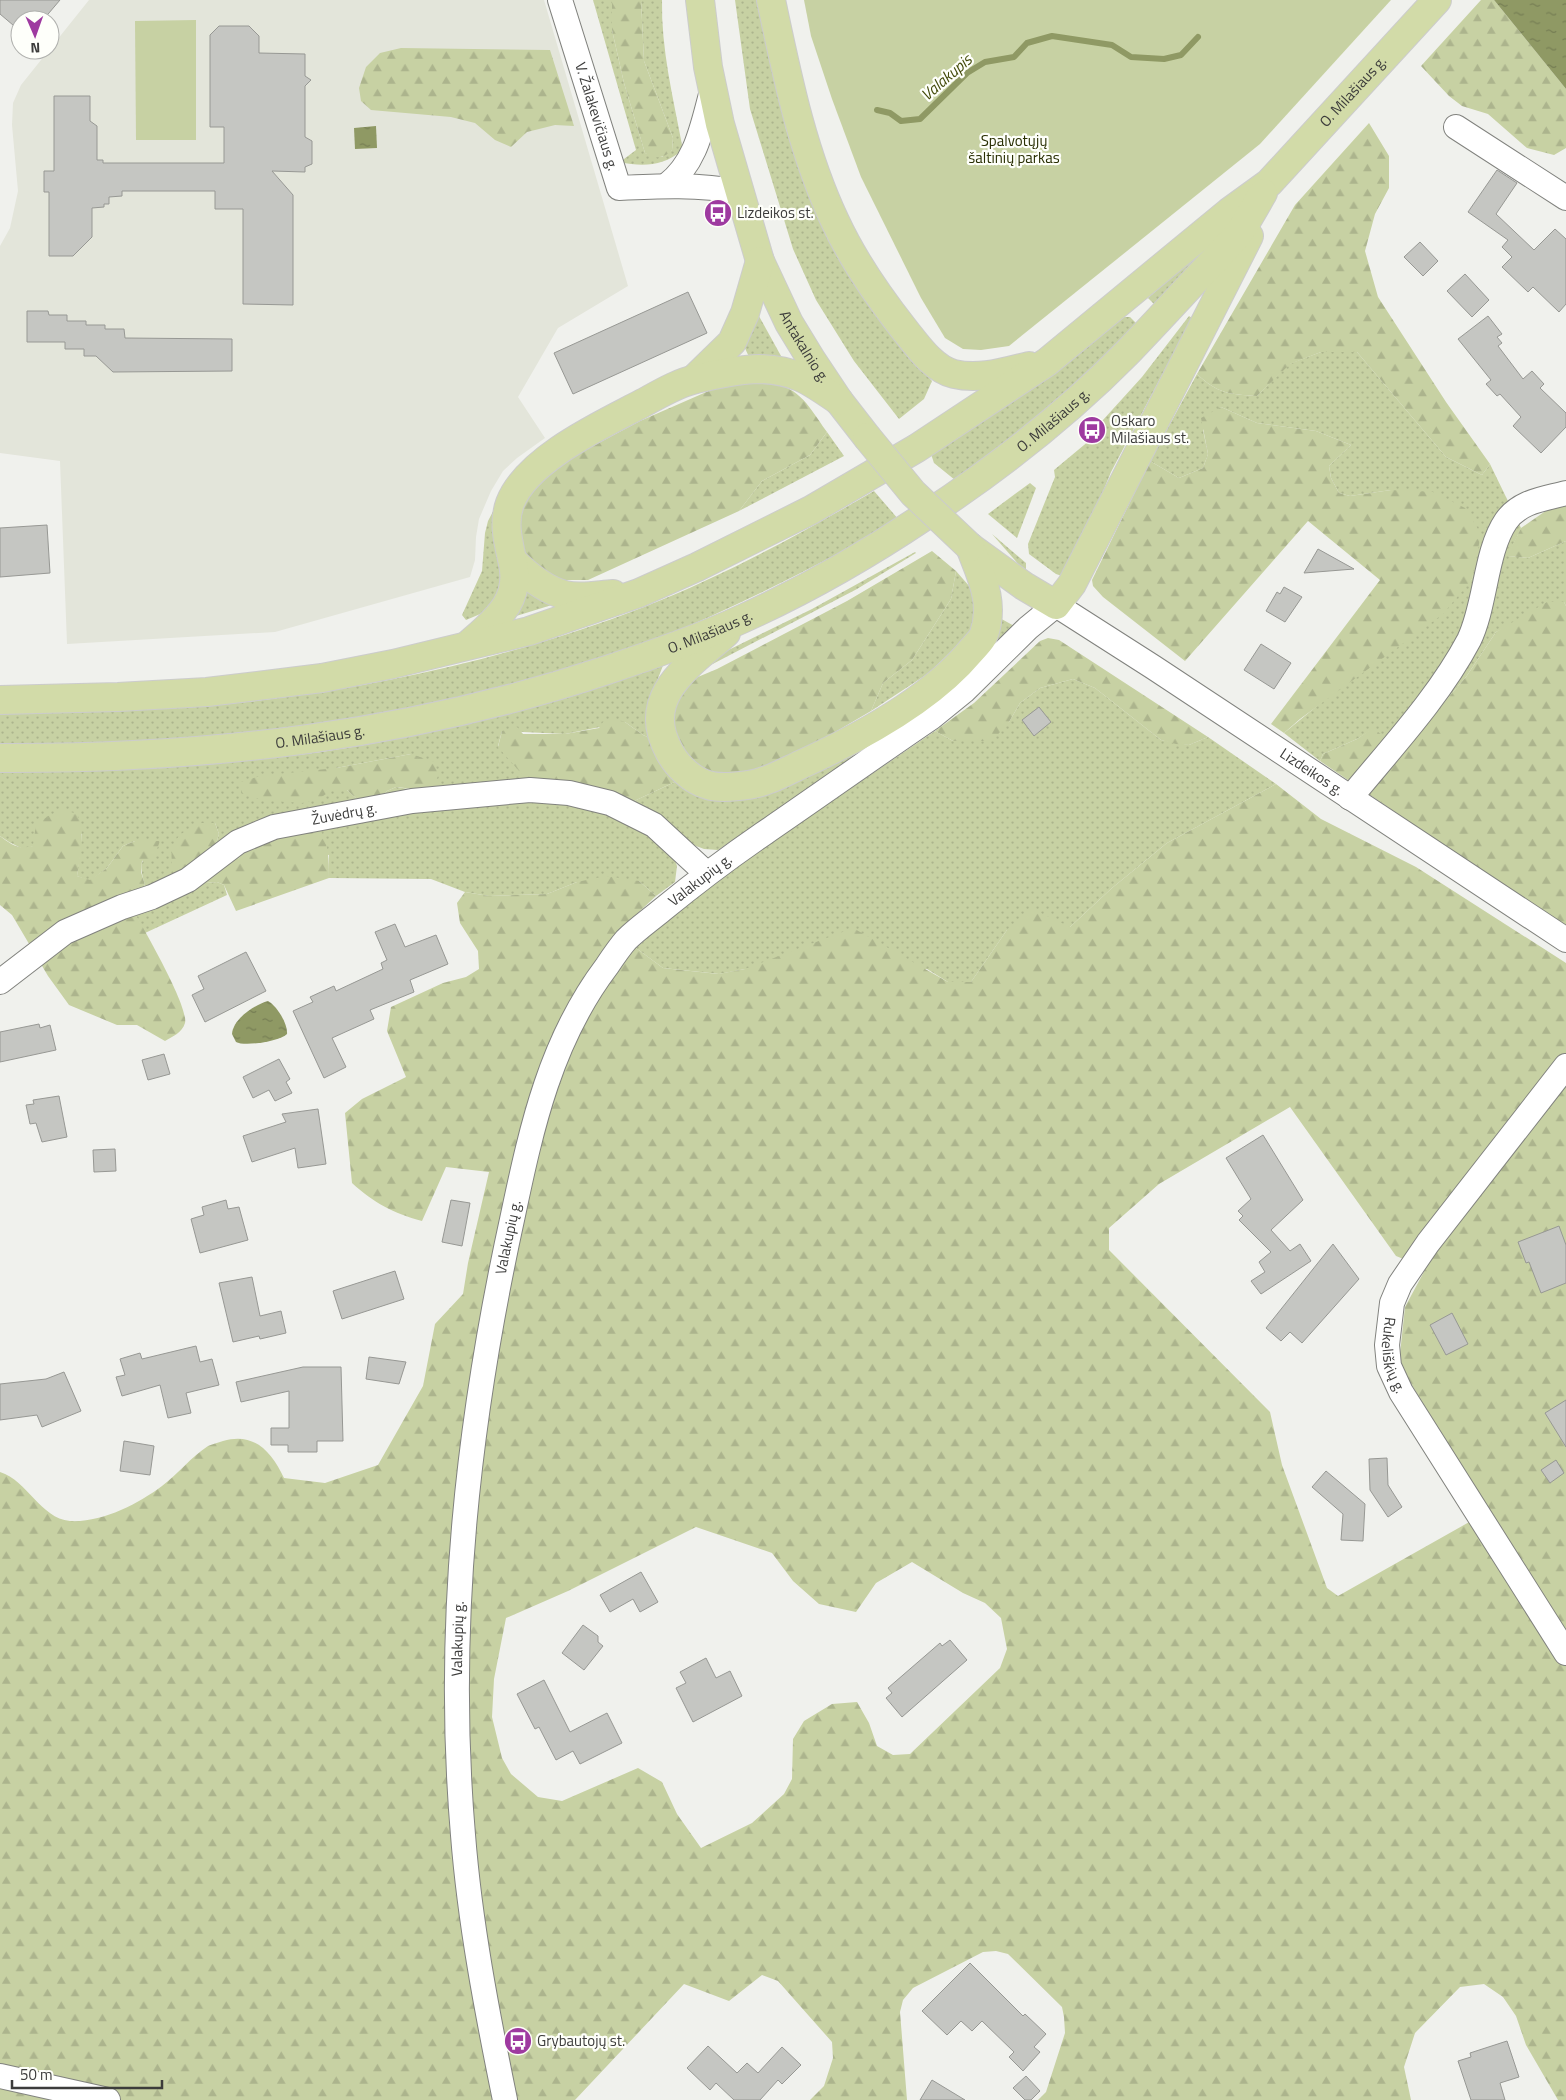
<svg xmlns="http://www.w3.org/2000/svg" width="1566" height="2100" viewBox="0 0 1566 2100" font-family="'Titillium Web',sans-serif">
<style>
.built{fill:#e3e5da}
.grass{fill:url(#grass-dots);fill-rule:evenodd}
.forest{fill:url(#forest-firs);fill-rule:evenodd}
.park{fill:#c7d1a3}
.water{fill:url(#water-ripples)}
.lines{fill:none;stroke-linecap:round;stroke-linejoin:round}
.stream{stroke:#8f9964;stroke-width:6}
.building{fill:#c5c6c2;stroke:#979894}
.minor-casing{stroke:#81827e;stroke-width:26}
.primary-casing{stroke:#ccc;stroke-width:30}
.minor{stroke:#fff;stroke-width:24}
.primary{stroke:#d2dba8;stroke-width:28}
.primary-bridge-casing{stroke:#ccc;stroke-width:30;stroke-linecap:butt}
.primary-bridge{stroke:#d2dba8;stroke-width:28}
.labels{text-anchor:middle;stroke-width:4.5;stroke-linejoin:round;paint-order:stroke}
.street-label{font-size:15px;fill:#3c3c3b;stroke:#fefffa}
.park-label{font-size:15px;fill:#282e02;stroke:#fefffa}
.poi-label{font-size:15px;fill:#3c3c3b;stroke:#fefffa;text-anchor:start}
.water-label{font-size:16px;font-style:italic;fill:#424a09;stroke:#fefffa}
</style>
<defs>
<pattern id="grass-dots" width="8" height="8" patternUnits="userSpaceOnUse" patternTransform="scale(1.25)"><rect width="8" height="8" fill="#c7d1a3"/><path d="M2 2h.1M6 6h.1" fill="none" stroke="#acb48d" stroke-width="1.8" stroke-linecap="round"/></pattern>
<pattern id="forest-firs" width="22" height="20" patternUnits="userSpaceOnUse" patternTransform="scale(1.25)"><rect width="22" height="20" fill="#c7d1a3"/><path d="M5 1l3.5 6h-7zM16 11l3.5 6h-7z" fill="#acb48d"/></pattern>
<pattern id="water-ripples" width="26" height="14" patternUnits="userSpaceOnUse" patternTransform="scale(1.25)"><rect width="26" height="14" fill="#8f9964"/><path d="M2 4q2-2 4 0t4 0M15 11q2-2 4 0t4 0" fill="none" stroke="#767e54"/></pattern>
</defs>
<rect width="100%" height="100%" fill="#f0f1ed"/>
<path class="built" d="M89 0H544L628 286 558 328 518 397 545 438 517 458 503 471 491 491 479 519 476 537 475 560 470 577 275 632 67 644 60 461 0 453V246L10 228 18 191 12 125 13 103 21 85Z"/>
<g class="grass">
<path d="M593 0H612V30L624 83 645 153 662 157 672 150 673 138 644 61 641 0H662C661 49 673 97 682 145L681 151C664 166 642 167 620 162L636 150Z"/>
<path d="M735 0H758L786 129 800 171 823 226 901 345 932 381 924 399 899 419 854 361 816 300 793 249 750 109Z"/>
<path d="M1221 233 1155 305 1148 298Z"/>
<path d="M754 307 786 365 751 361 742 342Z"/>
<path d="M1189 316 1192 318 1111 472 1068 578 1056 574 1029 554 1028 544 1055 477 1054 470 1090 440 1093 431 1142 377Z"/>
<path d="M1124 317H1130L1137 324 1134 332 1016 435 955 480 934 463 931 454C999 412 1063 367 1124 317Z"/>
<path d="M1321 352H1357L1446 457 1482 475 1490 464 1521 528 1508 556 1528 558 1566 541V606L1564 602 1496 632 1466 677 1402 751 1373 729 1357 739 1323 754 1320 761 1284 733 1472 579 1474 563 1391 490 1350 496 1339 493 1331 478 1329 466 1351 445 1316 431 1257 423 1221 407 1203 430 1208 454 1203 468 1179 478 1150 461 1197 374C1218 394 1229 394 1257 396L1289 364Z"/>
<path d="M827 432 844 456 739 511 762 481 810 455Z"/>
<path d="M1030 483 1036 488 1017 538 988 514Z"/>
<path d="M874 491 899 520C821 564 741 605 658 639 572 673 480 695 390 713 362 719 334 726 306 730 205 744 102 744 0 746V713C90 710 181 711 271 699 397 683 525 653 644 607 724 576 800 534 874 491Z"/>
<path d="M500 498 505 589 485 612 466 620 462 615 482 571 485 533 488 521Z"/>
<path d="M992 534 1026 563V571L1019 565Z"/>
<path d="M915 552 916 553 857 589 705 668 698 665 812 609Z"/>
<path d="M956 571 970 587 974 596 975 605 973 630 929 673 871 711 883 683 912 660 951 599Z"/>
<path d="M520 582 555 604 513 617Z"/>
<path d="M998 617 1016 627 961 682Z"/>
<path d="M664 663 650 699 652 739 643 735 625 722 565 734 502 731 498 746 620 813 672 852 677 866 675 882 656 896 639 881 577 882 547 894 489 896 465 892 431 879 329 878V855L245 849 239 858 224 864 214 850 219 834 215 823H202L194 884 217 882 224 885 227 895 145 933 130 905 145 885C137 860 143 859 159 841H135L123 846 107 868 90 881 77 876 82 834 37 824 34 846 23 849 9 842 0 836V769C131 768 262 766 391 740 484 721 574 690 664 663ZM411 754 409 789 396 787 387 791 378 799 359 801 347 790H332L336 768Z"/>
<path d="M1073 679 1095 688 1161 740 1189 745 1208 737 1276 784 1167 843 1112 888 1070 927 1007 930 971 982H948L927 969H745L719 974 663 968 636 948 697 893 935 731 953 741 1009 722 1020 703 1040 688Z"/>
<path d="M877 742 718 850 704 849 691 844 632 802 679 780 699 794 732 800 753 797Z"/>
</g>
<g class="forest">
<path d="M612 0H641L644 61 673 138 672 150C663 159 656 159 645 153L624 83 612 30Z"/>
<path d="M1481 0H1494L1566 89V148L1554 155 1527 148 1488 114 1462 106 1449 96 1421 66Z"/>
<path d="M401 48 550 50 574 126 555 125 527 132 511 147 495 140 475 123 451 117 371 110 361 101 359 88 366 67 380 53Z"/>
<path d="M1369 123 1389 156V188L1375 214 1365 251 1378 297 1446 402 1490 464 1482 475 1446 457 1357 352H1321L1290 364 1257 396C1229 394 1218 394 1197 374L1295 205Z"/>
<path d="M757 379C799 386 804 399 827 432L810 455 762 481 739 511 588 580H565L562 587 526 559 518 528 519 514 526 497 559 464 640 421 720 386Z"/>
<path d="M1221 407 1257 423 1316 431 1351 445 1329 466 1331 478 1339 493 1350 496 1391 490 1433 492 1465 508 1481 534 1472 579 1443 614 1300 719 1284 733 1271 724 1380 580 1308 521 1185 661 1103 597 1093 586 1092 580 1150 461 1179 478 1203 468 1208 454 1201 418Z"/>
<path d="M1566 505V541L1528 558 1507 556 1521 528 1547 510Z"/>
<path d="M932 551 956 571 951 599 912 660 883 683 871 711 791 758 760 771 719 776 702 767 689 757 679 745 674 730 672 715 681 684 717 669 847 601Z"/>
<path d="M1547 602H1564L1566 606V928L1320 761 1323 754 1357 739 1373 728 1402 751 1466 677 1496 632Z"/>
<path d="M1048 638 1059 640 1208 737 1189 745 1176 744 1161 740 1095 688 1073 679 1040 688 1020 703 1009 722 992 741H953L935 731 974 703 1040 641Z"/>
<path d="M616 719 625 722 643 735 652 739 679 780 632 802 527 780 498 747 502 731 517 727 523 734H565L599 728 603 722Z"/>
<path d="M411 754 435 762 438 776 433 787 422 790 396 787 387 791 378 799 359 801 347 790H332L317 800 302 803 262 800 241 793V782L260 776 336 768Z"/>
<path d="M1276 784 1321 819 1416 867 1566 963V2100H1558L1526 2045 1516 2016 1503 1997 1484 1984 1460 1987 1415 2033 1404 2067 1411 2100H1038L1046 2092 1065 2033 1064 2017 1062 2007 1008 1954 996 1951 983 1952 913 1988 903 2000 900 2012 907 2100H810L824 2086 833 2058 832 2042 778 1981 762 1975 729 2001 684 1984 575 2100H0V1472C28 1481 40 1518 70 1521 101 1523 138 1504 162 1486 178 1474 191 1457 208 1446 212 1444 218 1443 223 1441 254 1432 271 1451 284 1478L325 1483 378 1465 423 1386 435 1324 463 1294 468 1263 489 1172 446 1167 422 1221C393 1213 374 1203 352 1183L345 1113 362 1099 406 1077 387 1031 391 1007 443 983 466 977 479 969 478 951 460 923 457 903 465 892 489 896 547 894 577 882 606 876 639 881 656 896 624 926 636 948 663 968 718 974 745 969 853 928 948 982H971L1007 930 1030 908 1070 927 1112 888 1167 843ZM1290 1107 1396 1256 1426 1268 1405 1307 1399 1363 1487 1512 1338 1596 1327 1588 1282 1465 1270 1412 1109 1250V1228L1159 1184ZM696 1527 772 1553 793 1581 819 1604 856 1612 876 1583 912 1562 963 1593 985 1603 1001 1618 1007 1649 1000 1668 910 1754 893 1755 877 1746 869 1723 857 1702 832 1704 804 1721 793 1739 792 1779 784 1794 752 1823 701 1848 677 1814 662 1782 638 1768 562 1801 538 1797 511 1774 502 1758 492 1717 494 1679 506 1618 568 1591Z"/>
<path d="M62 810C66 811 71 812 74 813 88 820 79 863 77 876L90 880 107 868 123 846 135 841H160L154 857 142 861 141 872 145 885 130 905C141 924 189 1006 185 1023 182 1033 173 1036 165 1041L137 1025H117L69 1005 48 976 12 915 0 905V836C12 845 18 850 33 846L36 824 50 815Z"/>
<path d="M202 823H215L219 834 214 850 224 864 239 858 245 849 260 838 319 828C329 844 329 860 329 878L236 911 224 885 217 882 194 884 173 872C168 843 176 833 202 823Z"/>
</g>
<g class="park">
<path d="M804 0H1391L1260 144 1009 346 981 350 963 349 945 338 921 298 861 177 832 99 811 36Z"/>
<path d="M196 20V140H136L135 21Z"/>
</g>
<g class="water">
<path d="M1494 0H1566V89Z"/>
<path d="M376 126 377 148 355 149 354 128Z"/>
<path d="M268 1001C277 1006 288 1024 287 1034 280 1041 245 1047 236 1042L232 1034C233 1019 254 1005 268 1001Z"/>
</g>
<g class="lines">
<path class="stream" d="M877 110 890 113 901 121 920 119 967 73 985 62 1014 57 1027 43 1052 36 1112 45 1131 57 1164 59 1181 55 1198 37"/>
</g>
<g class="building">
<path d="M0 0H60L43 20H20V31L0 14Z"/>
<path d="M219 26H249L259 36V53L305 54V76L311 80 305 86V137L312 141V164L305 167V172L272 171 293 195V305L243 304V209H215V191H122V196L109 197V204H104V207L92 208V237L73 256H49V192H44V171H54V96H90V121L97 126V160H103V163H224V127H210V35Z"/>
<path d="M1497 170 1517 183 1496 214 1534 250 1555 229 1566 239V304L1559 312 1533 287 1528 292 1502 267 1512 257 1502 247 1508 240 1468 212Z"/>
<path d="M1420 242 1438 261 1423 276 1404 257Z"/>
<path d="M1465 274 1489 300 1472 317 1447 291Z"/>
<path d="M688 292 707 333 573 394 554 353Z"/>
<path d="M27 311H48L49 315H67V321H86V325H105V329H124L125 338 232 339V371L113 372 96 356H84V349H65V342H27Z"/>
<path d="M1488 316 1502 334 1497 337 1502 343 1498 346 1523 379 1532 371 1544 384 1540 388 1566 413V427L1541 453 1513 426 1521 417 1500 394 1497 396 1486 384 1491 380 1458 339Z"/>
<path d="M47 525 50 573 0 577V528Z"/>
<path d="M1318 549 1354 569 1304 573Z"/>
<path d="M1284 587 1302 597 1285 622 1266 611 1277 592 1280 594Z"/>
<path d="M1261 644 1291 663 1274 689 1244 670Z"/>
<path d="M1039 707 1051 722 1034 736 1022 720Z"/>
<path d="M395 924 405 947 436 935 448 964 410 980 414 992 370 1010 374 1019 332 1038 346 1067 324 1078 293 1011 313 1002 310 997 334 986 336 991 383 969 381 963 387 960 375 932Z"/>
<path d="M246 952 266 991 205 1022 192 995 204 989 198 976Z"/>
<path d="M39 1024 40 1028 50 1025 56 1050 0 1062V1032Z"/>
<path d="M164 1054 170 1074 148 1080 142 1060Z"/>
<path d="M279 1059 290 1079 286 1082 292 1093 275 1101 269 1090 253 1098 243 1077Z"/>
<path d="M59 1096 67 1137 42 1142 36 1123 30 1124 26 1105 34 1104 33 1100Z"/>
<path d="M318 1109 326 1164 298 1168 295 1148 252 1162 243 1136 286 1122 282 1114Z"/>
<path d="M1263 1135 1303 1200 1271 1230 1290 1251 1300 1244 1311 1261 1261 1294 1251 1281 1265 1272 1259 1262 1271 1252 1239 1220 1243 1216 1238 1211 1251 1199 1226 1158Z"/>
<path d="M115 1149 116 1171 94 1172 93 1150Z"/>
<path d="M226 1200 228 1209 239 1207 248 1240 200 1253 191 1219 204 1215 202 1207Z"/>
<path d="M451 1200 470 1203 462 1246 442 1242Z"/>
<path d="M1559 1226 1566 1245V1283L1541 1293 1529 1262 1526 1263 1518 1242Z"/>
<path d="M1333 1244 1359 1279 1302 1343 1290 1332 1281 1341 1266 1328Z"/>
<path d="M395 1271 404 1299 342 1319 333 1291Z"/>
<path d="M252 1277 260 1316 281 1311 286 1333 260 1339 259 1336 233 1342 219 1283Z"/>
<path d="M1452 1313 1468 1344 1446 1355 1430 1325Z"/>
<path d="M196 1346 200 1362 212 1359 219 1385 186 1393 191 1413 168 1418 160 1385 122 1396 116 1377 125 1375 120 1359 140 1353 142 1359Z"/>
<path d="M369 1357 406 1362 399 1384 366 1379Z"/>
<path d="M303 1367H341L343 1441H317V1452H288V1445H271V1428H289V1391L241 1402 236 1382Z"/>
<path d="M64 1372 81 1411 42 1427 37 1415 0 1420V1384L46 1379Z"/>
<path d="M1566 1400V1447L1545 1413Z"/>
<path d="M124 1441 154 1446 150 1475 120 1471Z"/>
<path d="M1387 1458 1388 1485 1402 1507 1388 1517 1370 1490 1369 1459Z"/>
<path d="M1556 1460 1564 1473 1550 1483 1541 1470Z"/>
<path d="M1326 1471 1365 1504 1363 1541 1341 1540 1343 1514 1312 1487Z"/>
<path d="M641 1572 658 1602 640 1612 633 1599 610 1612 600 1595Z"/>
<path d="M583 1625 598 1636V1642L603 1646 584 1670 562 1653Z"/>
<path d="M950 1640 967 1660 902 1717 886 1698 892 1693 888 1688 940 1643 942 1646Z"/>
<path d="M706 1658 716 1678 730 1671 742 1696 693 1722 676 1688 686 1683 680 1672Z"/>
<path d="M544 1680 570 1732 607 1713 622 1743 580 1764 573 1751 556 1760 539 1727 535 1729 517 1694Z"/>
<path d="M970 1963 1023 2016 1025 2014 1046 2034 1034 2047 1040 2052 1023 2071 1009 2057 1014 2052 982 2021 972 2031 961 2021 947 2035 922 2011Z"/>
<path d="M1507 2041 1519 2077 1500 2083 1505 2100H1471L1458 2061 1471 2057 1470 2053Z"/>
<path d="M708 2046 737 2073 747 2063 758 2073 782 2047 801 2065 782 2084 778 2080 760 2100H734L716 2083 710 2090 687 2068Z"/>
<path d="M1026 2076 1040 2091 1031 2100H1025L1013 2088Z"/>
<path d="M932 2080 965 2100H920Z"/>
</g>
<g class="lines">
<defs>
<g id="minor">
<path id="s1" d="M560 0 619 188C659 186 699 184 739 192"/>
<path d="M1456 127 1566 198"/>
<path d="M667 185C697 162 702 126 712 91"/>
<path d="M1350 798C1391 748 1439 697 1469 640 1486 605 1485 552 1506 521 1520 501 1544 499 1566 493"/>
<path id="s2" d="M0 982 65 932 122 907 152 897 188 880 238 842 274 827 412 801 530 790 569 793 610 803 654 825 706 873"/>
<path id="s3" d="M1566 1066 1428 1243 1400 1284 1392 1303 1387 1345 1389 1366 1401 1392 1566 1653"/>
<path d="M0 2076 108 2100"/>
<path id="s4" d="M505 2100C487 2012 470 1924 463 1835 445 1624 468 1420 513 1215 532 1125 551 1040 607 966 613 957 619 948 626 940 637 929 650 920 662 910 695 883 728 858 763 834 820 795 876 755 932 717L964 691 1028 628 1056 605 1153 667 1566 940"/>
</g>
<g id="primary">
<path id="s5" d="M700 0 708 67 720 124 760 261 789 323 811 359 839 401 867 437"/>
<path d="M771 0C787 75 802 151 835 221 853 260 878 296 904 329 917 345 933 369 954 374 979 380 1004 372 1029 366"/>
<path d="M694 379 732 342 745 313 760 261"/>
<path d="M970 547 1024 586 1056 605 1072 584 1249 236"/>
<path d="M513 561C528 576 545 590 565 595 580 599 598 595 613 594"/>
<path d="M726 633C690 665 639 696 669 751 676 765 692 781 708 785 720 789 751 786 764 781 777 777 789 770 802 764 859 738 930 700 970 652 975 646 982 640 984 634 995 602 981 576 970 547"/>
<path d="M469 644C496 620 523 600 512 559 508 541 503 522 510 503 527 459 601 425 641 404 658 395 677 383 696 379 712 375 743 369 759 369 796 370 810 381 839 401"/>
<path id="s6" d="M0 700 118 697 207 692 322 678 393 664 529 631 639 593 697 567 811 510 917 448 1047 362 1229 212 1269 183 1437 0"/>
<path id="s7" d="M0 758C208 759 409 736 607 670 652 655 699 639 742 619 806 590 867 555 925 516 998 468 1066 415 1128 352 1153 326 1177 300 1202 273 1215 259 1230 245 1241 230 1249 218 1256 205 1263 193"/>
</g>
</defs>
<use href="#minor" class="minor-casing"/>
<use href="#primary" class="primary-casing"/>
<use href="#minor" class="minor"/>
<use href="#primary" class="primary"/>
<defs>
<path id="primary-bridge" d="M867 437 913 493 970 547"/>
</defs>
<use href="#primary-bridge" class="primary-bridge-casing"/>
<use href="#primary-bridge" class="primary-bridge"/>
</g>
<defs>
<symbol id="bus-disc" viewBox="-11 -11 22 22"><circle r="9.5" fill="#9e3aa0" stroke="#fefffa"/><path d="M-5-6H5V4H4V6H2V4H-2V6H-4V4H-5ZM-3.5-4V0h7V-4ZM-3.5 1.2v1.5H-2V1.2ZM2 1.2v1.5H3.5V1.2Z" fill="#fff"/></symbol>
</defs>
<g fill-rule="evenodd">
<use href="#bus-disc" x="702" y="197" width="32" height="32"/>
<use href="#bus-disc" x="1076" y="414" width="32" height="32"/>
<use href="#bus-disc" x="502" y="2025" width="32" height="32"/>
</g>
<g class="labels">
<g class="street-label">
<text dy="5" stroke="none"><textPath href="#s6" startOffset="1531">O. Milašiaus g.</textPath></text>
<text dy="5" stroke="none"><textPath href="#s1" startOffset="122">V. Žalakevičiaus g.</textPath></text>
<text dy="5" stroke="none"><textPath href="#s5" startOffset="365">Antakalnio g.</textPath></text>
<text dy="5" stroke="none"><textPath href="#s7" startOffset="1131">O. Milašiaus g.</textPath></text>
<text dy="5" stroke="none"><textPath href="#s7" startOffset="726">O. Milašiaus g.</textPath></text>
<text dy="5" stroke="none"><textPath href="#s7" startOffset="321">O. Milašiaus g.</textPath></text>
<text dy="5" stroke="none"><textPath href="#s4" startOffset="2045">Lizdeikos g.</textPath></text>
<text dy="5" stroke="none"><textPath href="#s2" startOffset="389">Žuvėdrų g.</textPath></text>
<text dy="5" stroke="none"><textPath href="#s4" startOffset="1289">Valakupių g.</textPath></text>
<text dy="5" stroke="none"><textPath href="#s4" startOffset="870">Valakupių g.</textPath></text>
<text dy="5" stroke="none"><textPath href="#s3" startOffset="348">Rukeliškių g.</textPath></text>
<text dy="5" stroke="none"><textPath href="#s4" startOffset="465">Valakupių g.</textPath></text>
</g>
<g class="park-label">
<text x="1014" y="146">Spalvotųjų<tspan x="1014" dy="17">šaltinių parkas</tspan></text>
</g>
<g class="poi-label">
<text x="737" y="218">Lizdeikos st.</text>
<text x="1111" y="426">Oskaro<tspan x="1111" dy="17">Milašiaus st.</tspan></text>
<text x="537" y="2046">Grybautojų st.</text>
</g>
<g class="water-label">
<text transform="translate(946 77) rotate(-41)" y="6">Valakupis</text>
</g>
</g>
<g transform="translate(35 35) rotate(178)"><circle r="24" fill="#fefffa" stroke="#b0b1ae"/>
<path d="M0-4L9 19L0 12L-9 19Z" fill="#9e3aa0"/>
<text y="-8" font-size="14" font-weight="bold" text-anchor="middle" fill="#3c3c3b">N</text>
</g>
<path d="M12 2080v8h150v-8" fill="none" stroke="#3c3c3b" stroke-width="2.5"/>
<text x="20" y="2080" font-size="15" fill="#3c3c3b" stroke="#fefffa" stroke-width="4" paint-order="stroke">50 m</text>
</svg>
